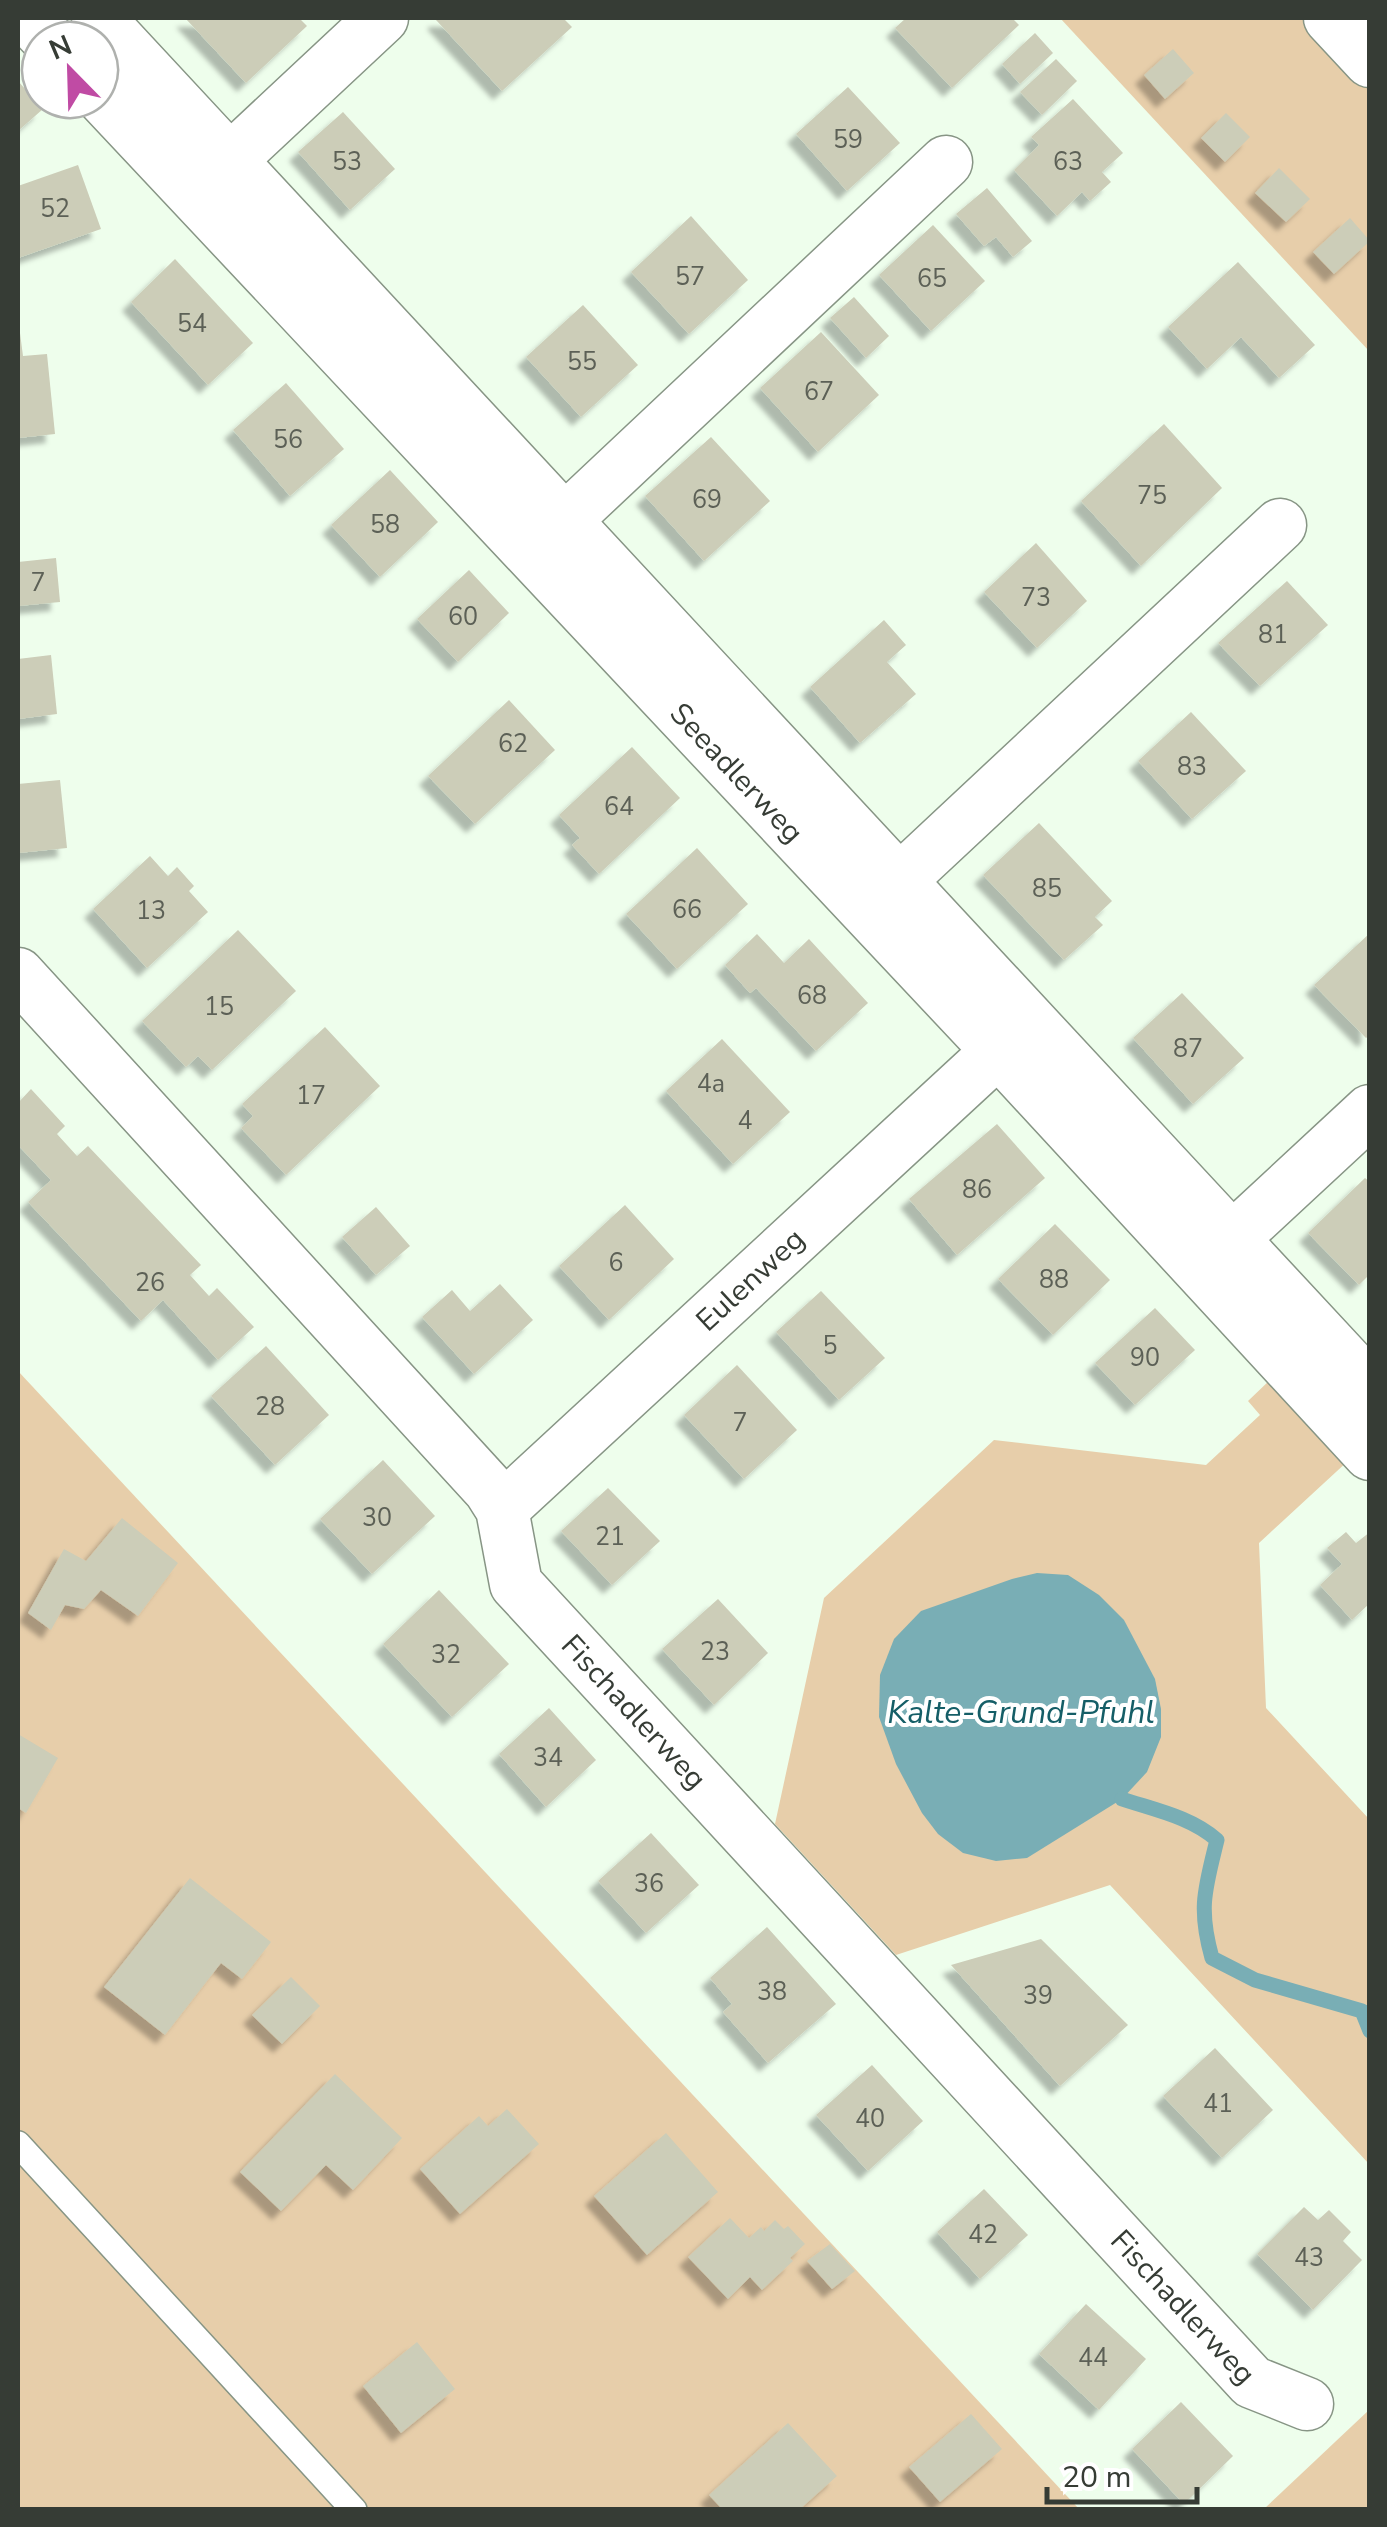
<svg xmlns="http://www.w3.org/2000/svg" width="1387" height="2527" viewBox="0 0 1387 2527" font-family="'Nunito Sans',sans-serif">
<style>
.green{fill:#e7ceaa}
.water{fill:#79aeb5}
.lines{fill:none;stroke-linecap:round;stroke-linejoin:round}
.stream{stroke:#79aeb5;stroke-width:15}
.building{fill:#cccdb8;filter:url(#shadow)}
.lane-casing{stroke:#879585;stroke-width:28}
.street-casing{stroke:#879585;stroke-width:55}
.lane{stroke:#fff;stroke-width:25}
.street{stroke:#fff;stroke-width:52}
.labels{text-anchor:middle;stroke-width:8;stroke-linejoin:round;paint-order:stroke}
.number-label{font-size:25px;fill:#5c6056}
.street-label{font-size:30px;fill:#363c35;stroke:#fff}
.water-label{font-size:32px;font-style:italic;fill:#155e67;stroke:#fff}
</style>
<defs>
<filter id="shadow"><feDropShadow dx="-9" dy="9" stdDeviation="2.5" flood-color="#0004"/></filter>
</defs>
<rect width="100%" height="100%" fill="#eefeec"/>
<g class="green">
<path d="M1060 18H1369V351Z"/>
<path d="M18 1371 1079 2509H18Z"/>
<path d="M1271 1379 1349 1460 1259 1543 1266 1708 1369 1819V2164L1110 1885 896 1955 775 1824 824 1598 994 1440 1206 1465 1260 1415 1248 1401Z"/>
<path d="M1369 2410V2509H1264Z"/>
</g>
<path class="water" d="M1037 1573 1068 1575 1099 1595 1124 1620 1155 1679 1161 1709V1737L1147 1772 1122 1799 1027 1858 996 1861 963 1853 938 1834 922 1813 896 1764 879 1717 880 1675 894 1639 921 1611 1012 1579Z"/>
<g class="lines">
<path class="stream" d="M1122 1799C1155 1810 1191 1817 1217 1840 1205 1889 1198 1908 1212 1958L1255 1980 1362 2011 1370 2031"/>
</g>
<g class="building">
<path d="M185 18H299L307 26 246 83Z"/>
<path d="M439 18H563L572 27 502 91 436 20Z"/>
<path d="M906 18H1012L1019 25 952 88 895 28Z"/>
<path d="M1035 33 1053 53 1020 84 1002 64Z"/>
<path d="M1173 49 1194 73 1165 99 1144 75Z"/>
<path d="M1056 59 1077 81 1042 115 1020 92Z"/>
<path d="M18 81 43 109 18 131Z"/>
<path d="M848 87 900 143 847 191 796 134Z"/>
<path d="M1073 99 1123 153 1102 172 1111 182 1090 201 1082 192 1057 216 1014 170 1039 145 1031 137Z"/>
<path d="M343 112 395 169 350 210 298 152Z"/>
<path d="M1226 113 1250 137 1225 162 1201 138Z"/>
<path d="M78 165 101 229 18 258V186Z"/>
<path d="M1279 168 1310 199 1286 222 1255 193Z"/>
<path d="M987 188 1032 241 1013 257 996 237 984 246 956 214Z"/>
<path d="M691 216 748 280 689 334 631 272Z"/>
<path d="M1350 218 1370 241 1334 274 1313 252Z"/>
<path d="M933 225 985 281 931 331 879 275Z"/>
<path d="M175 259 253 343 208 385 131 302Z"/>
<path d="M1238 262 1315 345 1279 378 1241 337 1207 369 1168 327Z"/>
<path d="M854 297 889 336 866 358 830 318Z"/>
<path d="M583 305 638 365 581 417 526 357Z"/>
<path d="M821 332 879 395 818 452 760 388Z"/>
<path d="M18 333H20L23 356 47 354 55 434 18 438Z"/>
<path d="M286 383 344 449 290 496 233 430Z"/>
<path d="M1164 424 1222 488 1141 566 1081 501Z"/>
<path d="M711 437 770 501 704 561 645 496Z"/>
<path d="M390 470 438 522 380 577 331 525Z"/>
<path d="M1036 543 1087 601 1037 648 984 592Z"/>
<path d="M56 558 60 602 18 606V562Z"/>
<path d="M469 570 509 613 458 662 417 619Z"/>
<path d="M1287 581 1328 625 1260 686 1218 643Z"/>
<path d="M884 620 906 645 887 662 916 694 860 743 810 687Z"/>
<path d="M51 655 57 714 18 719V659Z"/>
<path d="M509 700 555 750 475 824 428 776Z"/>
<path d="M1191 712 1246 771 1192 819 1138 761Z"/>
<path d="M632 747 680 798 599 874 572 845 580 838 559 815Z"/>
<path d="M60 780 67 848 18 853V784Z"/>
<path d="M1039 823 1112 901 1095 917 1103 925 1064 960 983 875Z"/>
<path d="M697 848 748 904 677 969 626 914Z"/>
<path d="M150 856 168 876 177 867 194 886 189 891 208 912 147 968 93 909Z"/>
<path d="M238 930 296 991 212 1070 198 1056 186 1067 142 1021Z"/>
<path d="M1370 933V1035L1366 1038 1314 985Z"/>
<path d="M757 934 784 963 809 939 868 1003 816 1051 756 988 750 993 725 965Z"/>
<path d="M1182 993 1244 1058 1193 1104 1133 1038Z"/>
<path d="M325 1027 380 1086 286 1175 241 1128 253 1116 242 1104Z"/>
<path d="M722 1039 790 1112 733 1164 666 1091Z"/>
<path d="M31 1089 65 1126 57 1134 77 1156 88 1146 201 1265 190 1275 209 1296 217 1288 254 1327 218 1360 163 1300 141 1321 28 1202 51 1180 18 1145V1103Z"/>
<path d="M997 1124 1045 1178 957 1255 909 1199Z"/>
<path d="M1365 1178 1370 1182V1274L1359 1285 1308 1233Z"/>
<path d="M625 1205 674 1259 609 1320 559 1266Z"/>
<path d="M376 1207 410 1246 376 1275 342 1237Z"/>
<path d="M1055 1224 1110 1280 1053 1335 998 1279Z"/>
<path d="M500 1284 533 1320 474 1374 422 1317 452 1290 470 1311Z"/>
<path d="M821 1291 885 1358 839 1400 776 1332Z"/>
<path d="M1155 1308 1195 1350 1135 1405 1095 1363Z"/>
<path d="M266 1346 329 1415 275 1465 211 1396Z"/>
<path d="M737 1365 797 1430 744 1479 684 1415Z"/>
<path d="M383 1460 435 1516 372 1574 320 1519Z"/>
<path d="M608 1488 660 1541 612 1585 561 1531Z"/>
<path d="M122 1518 178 1563 138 1616 101 1590 84 1609 65 1605 51 1630 28 1613 64 1549 86 1561Z"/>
<path d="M1346 1532 1356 1543 1370 1532V1603L1352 1620 1320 1585 1342 1564 1327 1548Z"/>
<path d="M439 1590 509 1664 452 1717 383 1644Z"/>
<path d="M718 1599 768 1653 714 1705 662 1649Z"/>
<path d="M549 1708 596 1760 546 1807 499 1754Z"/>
<path d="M18 1734 58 1758 26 1813 18 1808Z"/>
<path d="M651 1833 699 1885 646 1933 598 1881Z"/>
<path d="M190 1878 271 1942 242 1979 221 1963 165 2035 104 1987Z"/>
<path d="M767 1927 836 2004 768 2063 723 2012 732 2004 710 1978Z"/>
<path d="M1041 1939 1128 2025 1060 2086 951 1965Z"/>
<path d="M291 1977 320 2006 282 2044 252 2015Z"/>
<path d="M1215 2048 1273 2110 1222 2158 1163 2096Z"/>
<path d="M872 2065 923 2121 868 2171 816 2115Z"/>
<path d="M335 2074 402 2138 353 2190 326 2165 281 2211 240 2172Z"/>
<path d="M507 2109 539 2144 460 2214 420 2169 479 2116 488 2126Z"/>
<path d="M666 2133 718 2192 647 2255 594 2196Z"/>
<path d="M984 2189 1028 2235 980 2279 937 2232Z"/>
<path d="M1304 2207 1318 2220 1329 2210 1351 2232 1343 2241 1362 2260 1313 2310 1257 2254Z"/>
<path d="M730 2218 749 2238 761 2227 764 2231 775 2220 784 2229 788 2226 805 2244 790 2258 793 2261 762 2290 750 2277 728 2299 688 2257Z"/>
<path d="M830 2244 855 2271 832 2289 807 2261Z"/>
<path d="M1086 2304 1146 2359 1099 2410 1039 2354Z"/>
<path d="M417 2342 455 2389 401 2433 363 2386Z"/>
<path d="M1181 2402 1233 2456 1184 2504 1132 2449Z"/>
<path d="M971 2414 1002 2449 940 2502 909 2467Z"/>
<path d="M788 2423 837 2476 799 2510H723L709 2495Z"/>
</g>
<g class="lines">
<defs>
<path id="lane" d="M18 2144 354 2510"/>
<g id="street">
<path d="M28 18 49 40"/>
<path d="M98 18 1370 1387"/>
<path d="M1330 18 1370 61"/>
<path id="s1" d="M100 95 998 1051 1370 1454"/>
<path d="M230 160 382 18"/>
<path d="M564 521 946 162"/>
<path d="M899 881 1280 525"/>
<path id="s2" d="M18 974 490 1490 502 1509 516 1584 1252 2382 1307 2404"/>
<path d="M1232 1239 1370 1111"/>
<path id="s3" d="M502 1509 998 1051"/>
</g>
</defs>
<use href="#lane" class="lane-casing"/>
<use href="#street" class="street-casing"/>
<use href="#lane" class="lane"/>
<use href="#street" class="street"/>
</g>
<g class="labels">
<g class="number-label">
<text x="848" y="148">59</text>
<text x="347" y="170">53</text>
<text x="1068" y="170">63</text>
<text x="55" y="217">52</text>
<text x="690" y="285">57</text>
<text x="932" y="287">65</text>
<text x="192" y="332">54</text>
<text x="582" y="370">55</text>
<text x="819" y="400">67</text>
<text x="288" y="448">56</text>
<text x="1152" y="504">75</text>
<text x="707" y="508">69</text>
<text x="385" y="533">58</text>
<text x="38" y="591">7</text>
<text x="1036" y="606">73</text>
<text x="463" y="625">60</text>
<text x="1273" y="643">81</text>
<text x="513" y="752">62</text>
<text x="1192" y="775">83</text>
<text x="619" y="815">64</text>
<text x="1047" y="897">85</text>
<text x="687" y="918">66</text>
<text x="151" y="919">13</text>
<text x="812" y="1004">68</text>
<text x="219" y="1015">15</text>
<text x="1188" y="1057">87</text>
<text x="711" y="1092">4a</text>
<text x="311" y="1104">17</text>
<text x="745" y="1129">4</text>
<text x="977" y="1198">86</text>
<text x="616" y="1271">6</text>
<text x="1054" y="1288">88</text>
<text x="150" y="1291">26</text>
<text x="830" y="1354">5</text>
<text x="1145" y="1366">90</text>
<text x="270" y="1415">28</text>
<text x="740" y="1431">7</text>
<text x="377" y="1526">30</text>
<text x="610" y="1545">21</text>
<text x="715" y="1660">23</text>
<text x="446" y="1663">32</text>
<text x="548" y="1766">34</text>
<text x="649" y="1892">36</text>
<text x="772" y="2000">38</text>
<text x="1038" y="2004">39</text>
<text x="1218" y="2112">41</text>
<text x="870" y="2127">40</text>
<text x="983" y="2243">42</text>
<text x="1309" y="2266">43</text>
<text x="1093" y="2366">44</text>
</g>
<g class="street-label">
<text dy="10" stroke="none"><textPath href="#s1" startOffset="930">Seeadlerweg</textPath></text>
<text dy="10" stroke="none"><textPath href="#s3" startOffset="338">Eulenweg</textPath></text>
<text dy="10" stroke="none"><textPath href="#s2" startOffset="972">Fischadlerweg</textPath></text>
<text dy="10" stroke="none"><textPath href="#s2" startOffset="1782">Fischadlerweg</textPath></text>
</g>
<g class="water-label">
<text x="1021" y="1723">Kalte-Grund-Pfuhl</text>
</g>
</g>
<rect width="1387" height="2527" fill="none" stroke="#363c35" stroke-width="40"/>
<g transform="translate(70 70) rotate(337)"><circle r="48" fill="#ffffff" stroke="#afb1ae" stroke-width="2.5"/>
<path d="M0-8L18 38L0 25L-18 38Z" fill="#c04ba4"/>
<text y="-15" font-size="28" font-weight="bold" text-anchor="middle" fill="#363c35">N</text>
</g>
<path d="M1047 2487v15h150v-15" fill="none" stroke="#363c35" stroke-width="5"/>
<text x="1062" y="2487" font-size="30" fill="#363c35" stroke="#ffffff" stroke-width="8" paint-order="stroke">20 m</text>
</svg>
